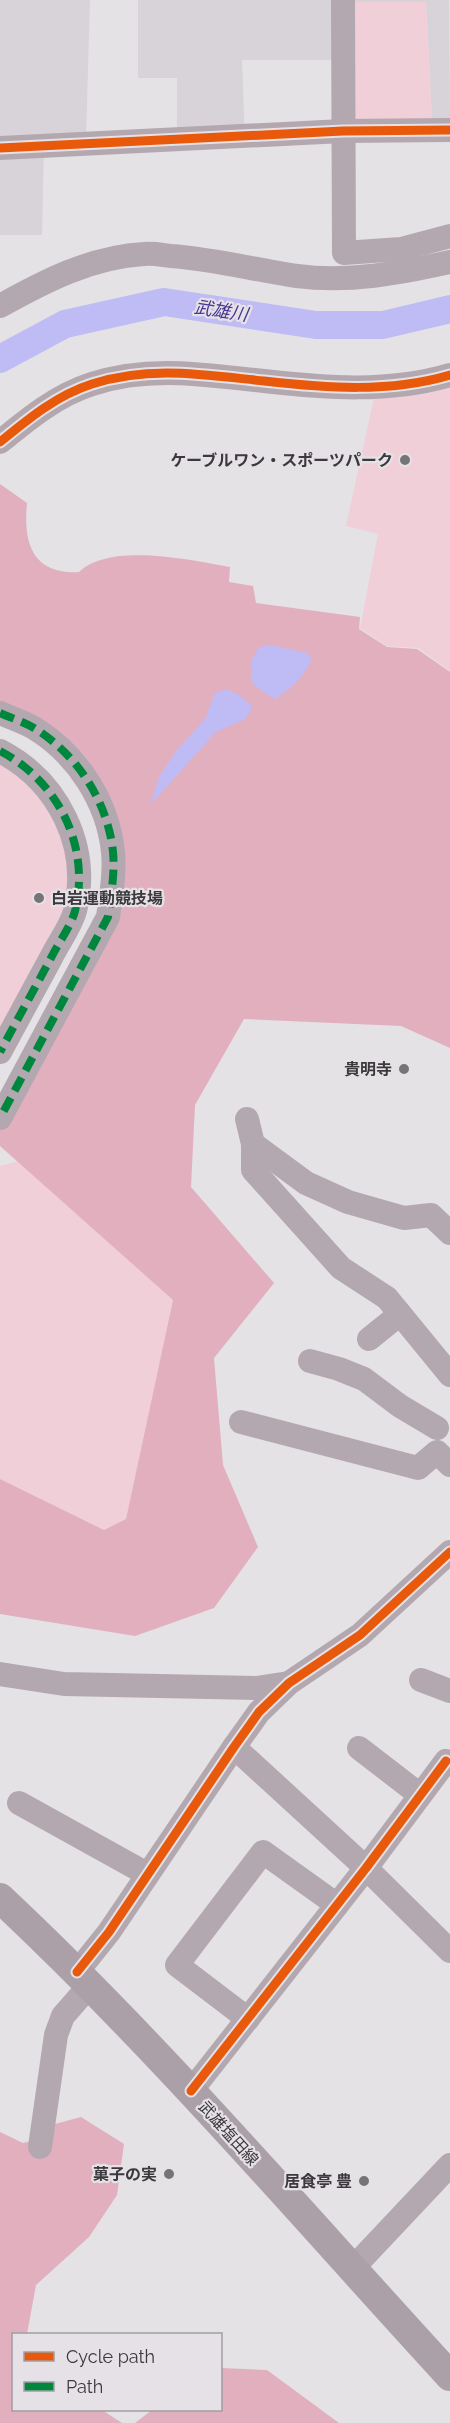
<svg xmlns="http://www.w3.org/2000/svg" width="450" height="2423" viewBox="0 0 450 2423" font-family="Raleway,'Noto Sans JP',sans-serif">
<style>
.built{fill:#d8d2d9}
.green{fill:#f1cfd8}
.forest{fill:#e2afbf}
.water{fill:#bfbbf4}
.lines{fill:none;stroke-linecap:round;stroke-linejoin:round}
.river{stroke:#bfbbf4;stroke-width:28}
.minor{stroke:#b3a8af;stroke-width:24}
.major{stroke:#aca0a8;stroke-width:30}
.quiet{stroke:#00873e;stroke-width:8;stroke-dasharray:15 8;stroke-linecap:butt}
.cycleway-casing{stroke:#e5e1e6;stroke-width:13}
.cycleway{stroke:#e8590c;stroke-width:9}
.poi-dot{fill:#767476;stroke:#e5e1e6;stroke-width:2}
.labels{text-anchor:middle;stroke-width:4.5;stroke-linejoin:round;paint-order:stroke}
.poi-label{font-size:16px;font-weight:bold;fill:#3b393b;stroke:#e5e1e6;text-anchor:end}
.street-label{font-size:16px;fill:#3b393b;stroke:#e5e1e6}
.water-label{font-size:18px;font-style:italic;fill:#473793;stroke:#e5e1e6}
</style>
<rect width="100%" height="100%" fill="#e4e2e5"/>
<g class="built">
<path d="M0 0H90L86 137 44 139 42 235H0Z"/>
<path d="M138 0H449L450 122 432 121 426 2 352 60H242L245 144 177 148V78H138Z"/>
</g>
<g class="green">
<path d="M352 2H426L432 121 352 122Z"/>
<path d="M450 381V671L418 648 387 646 360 628 378 534 346 526 375 393Z"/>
<path d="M0 751 36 776 80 882 0 1052Z"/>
<path d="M19 1161 173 1300 126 1519 104 1530 0 1479V1166Z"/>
</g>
<g class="forest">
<path d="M0 484 27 503C23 542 32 575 79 572 110 542 191 560 230 567L229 582 253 586 256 603 360 617 359 629 387 647 417 649 450 672V1048L401 1026 244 1019 195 1105 191 1187 274 1283 214 1358 223 1465 258 1547 214 1608 135 1636 0 1614V1479L104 1530 126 1519 173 1300 0 1146V1118L113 883 91 787 0 713Z"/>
<path d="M81 2117 124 2144 117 2195 89 2237 36 2285 27 2334H14V2410H102L122 2423H0V2132L23 2143 35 2140 55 2124Z"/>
<path d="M221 2368 267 2370 339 2423H135L152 2410H220Z"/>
</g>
<g class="water">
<path d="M271 645 307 653 312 658C305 676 292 687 276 699L266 694 251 682 252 659 259 647Z"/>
<path d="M226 689 239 695 253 707 245 719 216 732 150 805 159 777 176 751 205 719 215 693Z"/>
</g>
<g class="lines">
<path class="river" d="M0 359 65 324 164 302 316 325H383L450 309"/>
<g class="minor">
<path d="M343 0 344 253 401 249 450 236"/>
<path d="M0 148 343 131 450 130"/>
<path d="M0 306C45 281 91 257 144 254 153 253 162 255 171 256 214 259 255 270 297 276 349 283 399 273 450 262"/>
<path d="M0 442C28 419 57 395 92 384 150 365 206 375 264 381 326 388 389 393 450 375"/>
<path d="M0 713C11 718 24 722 34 728 77 754 108 802 113 852 115 874 111 895 108 917L0 1118"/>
<path d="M0 751C58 781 91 846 75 911 71 926 59 942 52 956 35 988 17 1020 0 1052"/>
<path d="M247 1119 253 1144V1170L341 1268 387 1298 450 1375"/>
<path d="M253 1144 306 1183 348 1202 404 1218 431 1215 450 1233"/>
<path d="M369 1339 400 1314"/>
<path d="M310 1361 339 1369 364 1379 400 1406 437 1428"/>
<path d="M241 1422 418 1468 437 1452 450 1465"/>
<path d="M0 1674 64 1684 256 1688 289 1683"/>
<path d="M421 1680 450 1691"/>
<path d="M234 1747 366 1868 450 1951"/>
<path d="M359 1748 420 1795"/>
<path d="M19 1803 147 1874"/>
<path d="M77 1972 109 1932 234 1747 259 1712 289 1683 360 1635 450 1552"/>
<path d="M248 2019 177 1965 263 1852 337 1905"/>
<path d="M191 2091 366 1868 446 1761"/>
<path d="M40 2147 56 2035 63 2016 90 1985"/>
<path d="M352 2269 450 2165"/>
</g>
<path class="major" d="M0 1898C160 2048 302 2215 450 2376"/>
<g class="quiet">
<path d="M0 713C11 718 24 722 34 728 77 754 108 802 113 852 115 874 111 895 108 917L0 1118"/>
<path d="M0 751C58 781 91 846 75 911 71 926 59 942 52 956 35 988 17 1020 0 1052"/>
</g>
<defs>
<g id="cycleway">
<path d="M0 148 343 131 450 130"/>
<path d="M0 442C28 419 57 395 92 384 150 365 206 375 264 381 326 388 389 393 450 375"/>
<path d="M77 1972 109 1932 234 1747 259 1712 289 1683 360 1635 450 1552"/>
<path d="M191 2091 366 1868 446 1761"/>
</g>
</defs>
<use href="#cycleway" class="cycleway-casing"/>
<use href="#cycleway" class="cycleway"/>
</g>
<g class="poi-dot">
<circle cx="405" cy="460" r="6"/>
<circle cx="39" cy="898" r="6"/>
<circle cx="404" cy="1069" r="6"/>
<circle cx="169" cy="2174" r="6"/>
<circle cx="364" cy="2181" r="6"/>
</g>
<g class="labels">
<g class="poi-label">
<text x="393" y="466">ケーブルワン・スポーツパーク</text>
<text x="51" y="904" text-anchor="start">白岩運動競技場</text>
<text x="392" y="1075">貴明寺</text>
<text x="157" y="2180">菓子の実</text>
<text x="352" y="2187">居食亭 豊</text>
</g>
<g class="street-label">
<text transform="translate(229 2133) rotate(48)" y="6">武雄塩田線</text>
</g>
<g class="water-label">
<text transform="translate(221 311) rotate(9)" y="6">武雄川</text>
</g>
</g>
<rect x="12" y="2333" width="210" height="78" fill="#e5e1e6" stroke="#a19ea2" stroke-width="1.5"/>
<rect x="24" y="2352" width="30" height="9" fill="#e8590c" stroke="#a19ea2" stroke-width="1.5"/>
<text x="66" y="2363" font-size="18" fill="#3b393b">Cycle path</text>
<rect x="24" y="2382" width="30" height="9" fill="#00873e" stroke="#a19ea2" stroke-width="1.5"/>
<text x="66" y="2393" font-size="18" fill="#3b393b">Path</text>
</svg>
